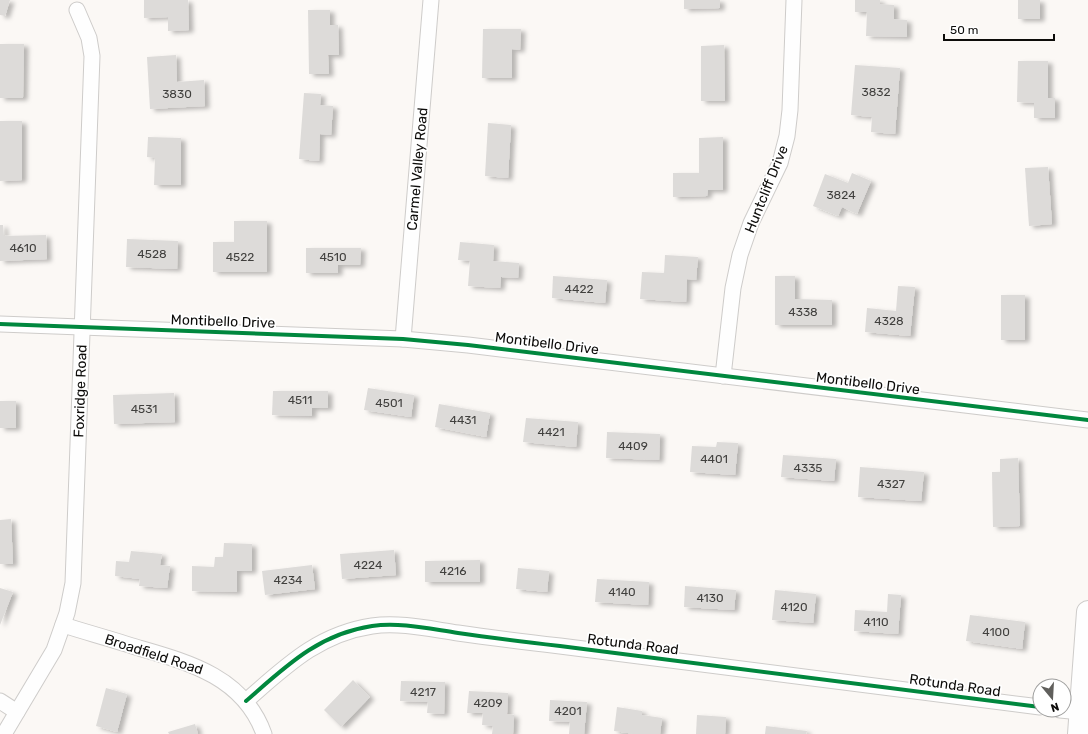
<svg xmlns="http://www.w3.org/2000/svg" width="1088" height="734" viewBox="0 0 1088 734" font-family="Rubik,sans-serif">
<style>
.building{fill:#dddbd9;filter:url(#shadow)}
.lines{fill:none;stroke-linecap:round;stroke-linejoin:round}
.street-casing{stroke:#ceccca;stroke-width:17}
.secondary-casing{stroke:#ceccca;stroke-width:24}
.street{stroke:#fefefe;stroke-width:15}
.secondary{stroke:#fefefe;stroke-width:22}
.cycleway-casing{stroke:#fff;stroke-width:6}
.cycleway{stroke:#00873e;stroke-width:4}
.labels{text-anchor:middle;stroke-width:3.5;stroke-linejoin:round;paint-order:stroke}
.number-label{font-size:12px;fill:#41403e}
.street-label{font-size:14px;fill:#0d0c0a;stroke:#fff}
</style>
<defs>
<filter id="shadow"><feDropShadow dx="4.5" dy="2.5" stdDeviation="2" flood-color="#0004"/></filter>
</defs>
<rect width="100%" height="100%" fill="#fbf8f5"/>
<g class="building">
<path d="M0 0H10L5 16 0 15Z"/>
<path d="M144 0H188L189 30 168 31V17L144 18Z"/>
<path d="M684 0H720V8L684 9Z"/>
<path d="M855 0H880V4L894 5V19L907 20V37L866 36 867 12H855Z"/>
<rect x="1018" y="0" width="22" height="19"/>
<path d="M308 10H330V25H338L339 55H328L329 74H309Z"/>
<path d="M483 29H521L520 50 512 49V78H482Z"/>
<path d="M0 44H24L23 98H0Z"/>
<path d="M724 45 725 101H701V46Z"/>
<path d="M176 55 177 82 204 80 205 106 150 109 147 57Z"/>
<path d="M1018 61H1048V98H1055V118H1034V103L1017 102Z"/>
<path d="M855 65 900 68 895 134 871 132 872 117 851 115Z"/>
<path d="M304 93 321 94 320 105 333 106 331 135 320 134 319 161 299 159Z"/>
<path d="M0 121H22V180L0 181Z"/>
<path d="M488 123 511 125 508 178 485 176Z"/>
<path d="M148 137 181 138V185H154L155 158 147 157Z"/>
<path d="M723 137V190H708L707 196 673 197V173H699V138Z"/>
<path d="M1048 167 1052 224 1029 226 1025 168Z"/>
<path d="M852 173 871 181 857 214 842 207 838 216 813 206 825 174 848 183Z"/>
<path d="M234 221H267V272H213V242H234Z"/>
<path d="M0 225H3L4 236 46 235 47 259 0 261Z"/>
<path d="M127 239 178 241 177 269 126 267Z"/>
<path d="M460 242 494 245 493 261 519 263 518 278 501 277 500 288 468 286 470 261 458 260Z"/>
<path d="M306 248H361L360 265H338V273H306Z"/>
<path d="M665 255 698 257 696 280 687 279 686 302 640 299 642 272 664 273Z"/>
<path d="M553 276 607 280 605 303 552 298Z"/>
<path d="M775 276H795V299L832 300V325H775Z"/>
<path d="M898 286 915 287 910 336 865 332 867 308 896 311Z"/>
<rect x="1001" y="295" width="24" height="45"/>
<path d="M368 388 414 395 411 417 364 410Z"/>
<path d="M273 391H328V408H312V416L272 415Z"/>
<path d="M174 393 175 422 114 424 113 395Z"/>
<rect x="0" y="401" width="16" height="27"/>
<path d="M439 404 490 413 486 437 435 427Z"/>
<path d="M526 418 578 422 576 447 523 442Z"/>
<path d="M607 432 660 434 659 460 606 458Z"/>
<path d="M717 442 738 443 735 475 690 472 692 446 716 447Z"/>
<path d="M783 455 836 459 834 481 781 477Z"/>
<path d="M1018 458 1020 526 993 527 992 472H1000V459Z"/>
<path d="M860 467 924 472 921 501 858 497Z"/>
<path d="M11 519 13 564H0V520Z"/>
<path d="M224 543 252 544V571H237V592L192 591V566L214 567 215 557H223Z"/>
<path d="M394 550 396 575 342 579 340 554Z"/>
<path d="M131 551 162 554 160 565 170 566 167 588 139 586 140 579 115 576 116 561 129 562Z"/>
<path d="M480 560V582H425V561Z"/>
<path d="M312 565 315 589 265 595 262 571Z"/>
<path d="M518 568 549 571 547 592 516 589Z"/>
<path d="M597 579 649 582 648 605 595 602Z"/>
<path d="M685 586 736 590 734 610 684 607Z"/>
<path d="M0 588 13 592 0 625Z"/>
<path d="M775 590 816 594 813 623 772 620Z"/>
<path d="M888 594 901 595 898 634 854 631 855 610 887 612Z"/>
<path d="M970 615 1025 622 1022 649 966 641Z"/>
<path d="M353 680 370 697 341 727 324 710Z"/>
<path d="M401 681 445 682 444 714 427 713 428 702 400 701Z"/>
<path d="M106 688 127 694 117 732 96 726Z"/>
<path d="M469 691 508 693 507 714 514 715 513 734H492L493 726 482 725 483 713H467Z"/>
<path d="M550 700 587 702 584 734H569L570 722 549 721Z"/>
<path d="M617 707 642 711V715L662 718 660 734H635L614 731Z"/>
<path d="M697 715 726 717 725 734H696Z"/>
<path d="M195 724 198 734H169L168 732Z"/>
<path d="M766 726 807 731 806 734H765Z"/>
</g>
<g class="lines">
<defs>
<g id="street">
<path d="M0 324 403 339 468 345 1088 420"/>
<path d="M403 339 431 0"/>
<path d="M723 376 733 288 740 255 751 223 780 163 787 136 790 110 794 0"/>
<path d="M63 625C89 633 114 640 139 648 191 663 244 678 264 734"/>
<path d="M0 701 17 712"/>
<path d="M246 701C285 667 318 634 372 626 400 622 430 629 458 633 492 638 526 642 560 646 720 666 880 686 1040 707"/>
<path d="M1060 710 1081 712"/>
<path d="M4 734 54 650 67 613 73 583 92 56 89 38 77 10"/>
</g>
<path id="secondary" d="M1079 734 1088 612"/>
</defs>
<use href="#street" class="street-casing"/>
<use href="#secondary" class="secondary-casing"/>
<use href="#street" class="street"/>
<use href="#secondary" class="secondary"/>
<defs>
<g id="cycleway">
<path d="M0 324 403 339 468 345 1088 420"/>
<path d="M246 701C285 667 318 634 372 626 400 622 430 629 458 633 492 638 526 642 560 646 720 666 880 686 1040 707"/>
</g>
</defs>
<use href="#cycleway" class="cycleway-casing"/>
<use href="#cycleway" class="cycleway"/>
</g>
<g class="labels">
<g class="number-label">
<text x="876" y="96">3832</text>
<text x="177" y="98">3830</text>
<text x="841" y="199">3824</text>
<text x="23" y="252">4610</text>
<text x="152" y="258">4528</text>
<text x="240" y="261">4522</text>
<text x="333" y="261">4510</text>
<text x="579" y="293">4422</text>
<text x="803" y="316">4338</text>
<text x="889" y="325">4328</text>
<text x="300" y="404">4511</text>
<text x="389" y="407">4501</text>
<text x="144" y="413">4531</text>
<text x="463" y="424">4431</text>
<text x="551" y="436">4421</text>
<text x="633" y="450">4409</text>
<text x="714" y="463">4401</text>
<text x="808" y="472">4335</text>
<text x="891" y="488">4327</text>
<text x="368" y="569">4224</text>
<text x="453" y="575">4216</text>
<text x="288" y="584">4234</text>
<text x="622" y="596">4140</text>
<text x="710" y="602">4130</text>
<text x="794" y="611">4120</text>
<text x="876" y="626">4110</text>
<text x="996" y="636">4100</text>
<text x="423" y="696">4217</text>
<text x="488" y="707">4209</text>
<text x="568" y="715">4201</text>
</g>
<g class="street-label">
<text transform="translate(417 169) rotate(-85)" y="5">Carmel Valley Road</text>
<text transform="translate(766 189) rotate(-68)" y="5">Huntcliff Drive</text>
<text transform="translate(223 321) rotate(2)" y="5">Montibello Drive</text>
<text transform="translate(547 343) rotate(7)" y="5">Montibello Drive</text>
<text transform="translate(868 383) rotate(7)" y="5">Montibello Drive</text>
<text transform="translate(80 391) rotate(-88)" y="5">Foxridge Road</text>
<text transform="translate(633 644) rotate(7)" y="5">Rotunda Road</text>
<text transform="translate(154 654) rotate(18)" y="5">Broadfield Road</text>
<text transform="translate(955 685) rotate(8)" y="5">Rotunda Road</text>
</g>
</g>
<g transform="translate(1052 698) rotate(162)"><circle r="19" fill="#ffffff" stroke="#9e9e9d"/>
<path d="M0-3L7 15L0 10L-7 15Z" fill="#605f5c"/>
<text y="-6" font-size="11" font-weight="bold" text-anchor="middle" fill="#0d0c0a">N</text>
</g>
<path d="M944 34v6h110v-6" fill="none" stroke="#0d0c0a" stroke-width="2"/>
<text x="950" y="34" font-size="12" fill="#0d0c0a" stroke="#ffffff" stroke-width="3" paint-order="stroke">50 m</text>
</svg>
